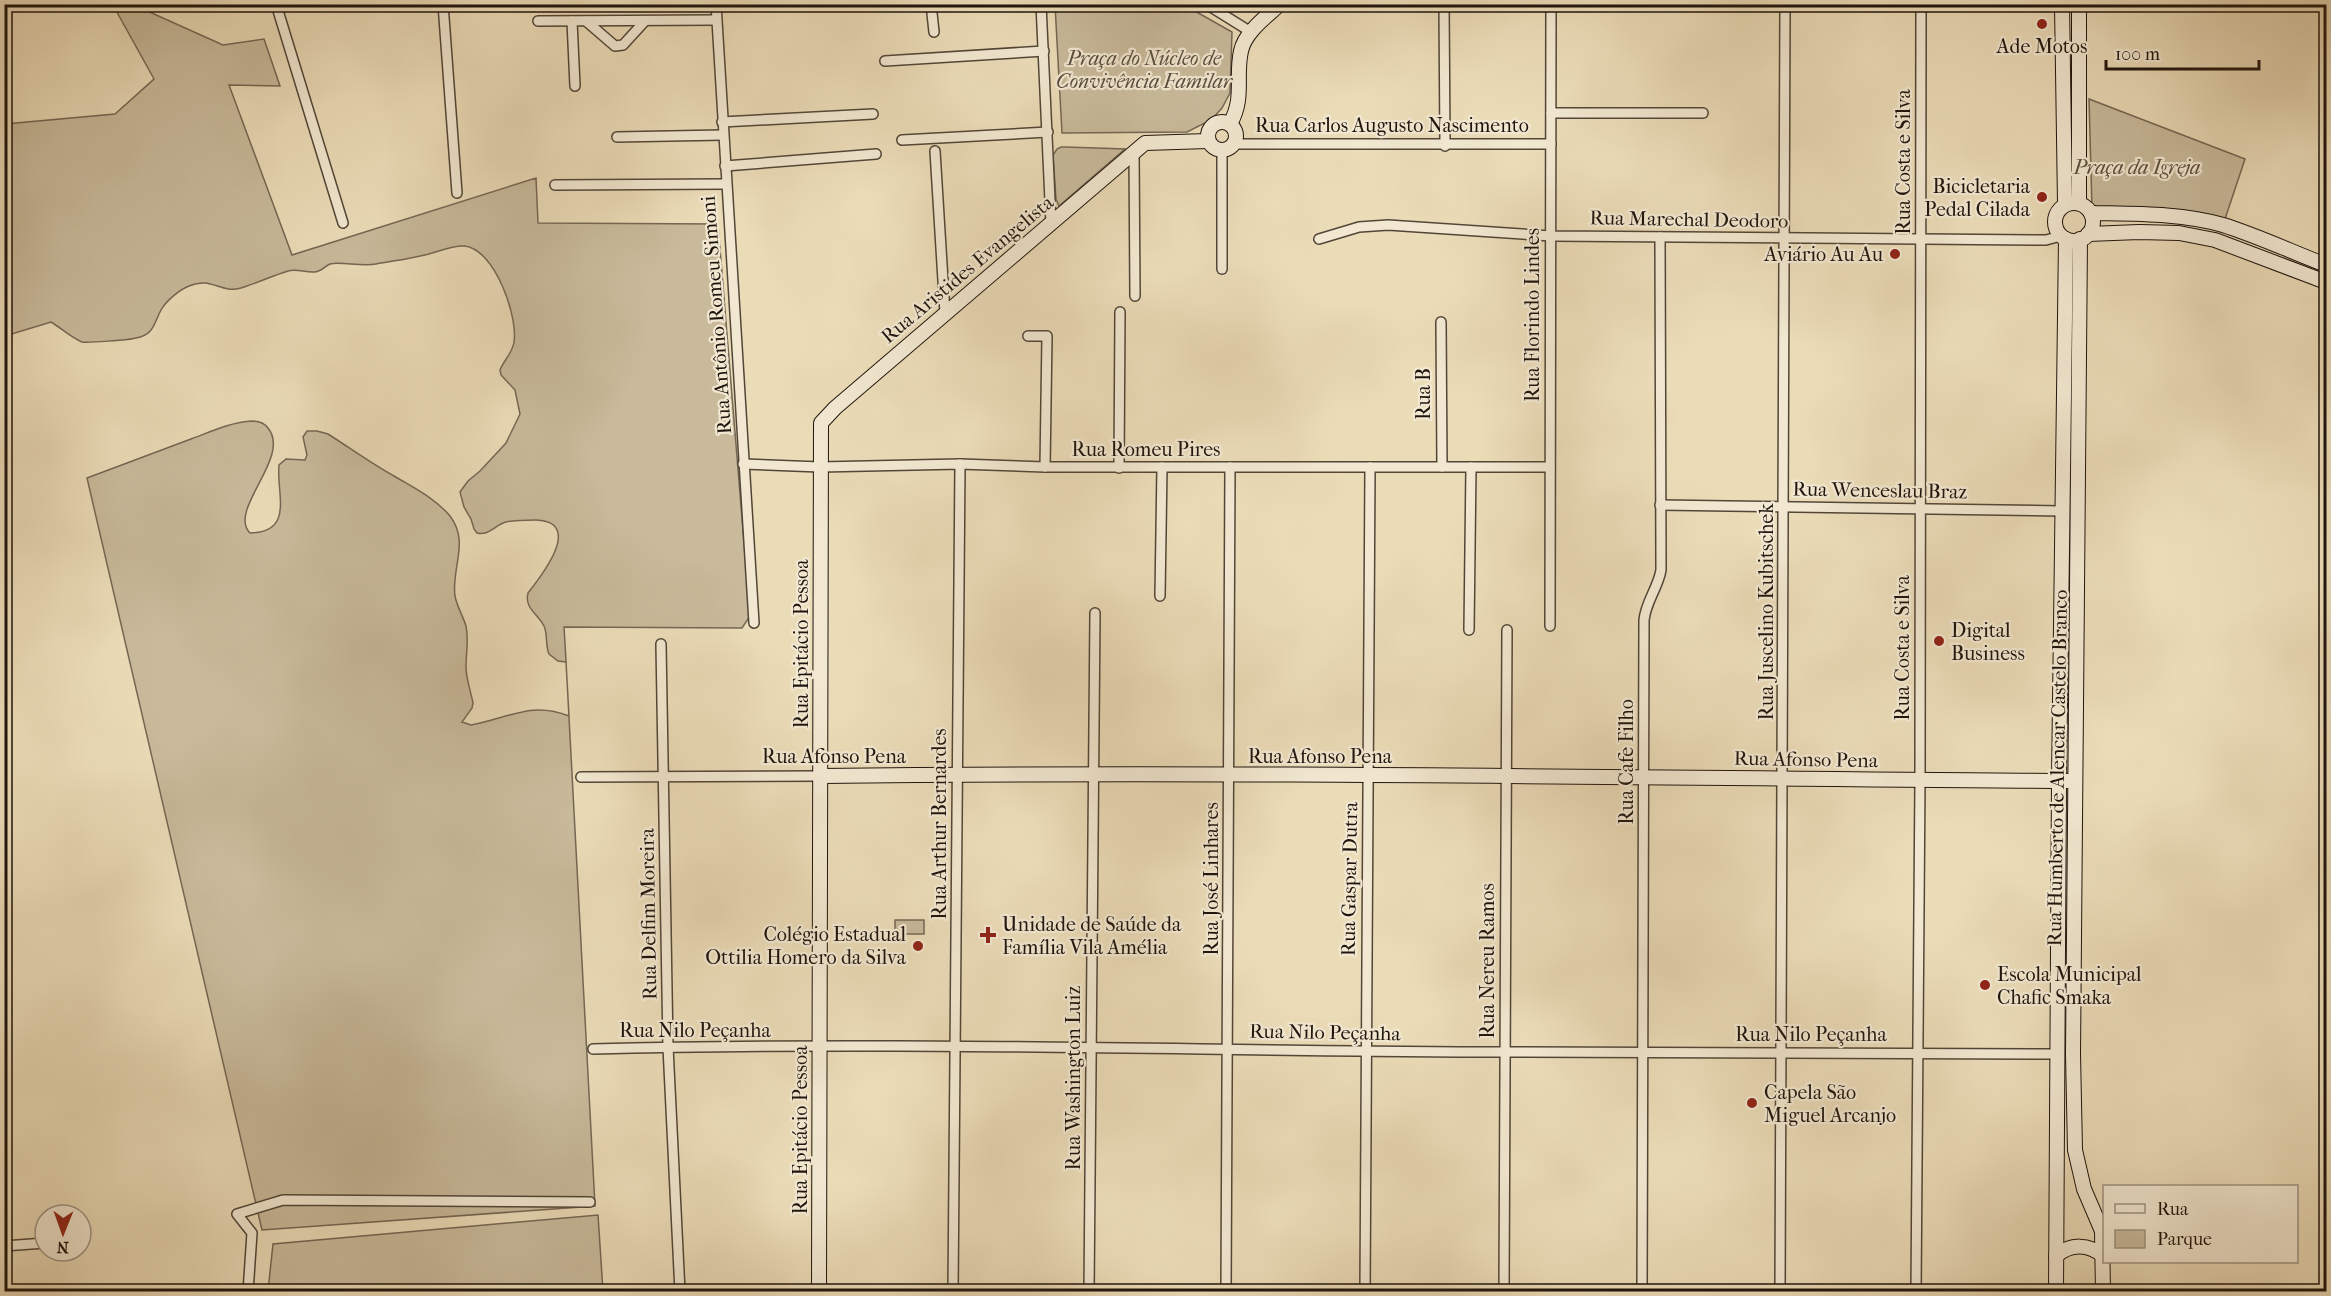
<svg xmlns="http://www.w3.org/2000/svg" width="2331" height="1296" viewBox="0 0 2331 1296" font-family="'IM FELL French Canon',serif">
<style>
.green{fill:#c8ba9b;stroke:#746754;stroke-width:1.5}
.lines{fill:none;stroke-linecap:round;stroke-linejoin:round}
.street-casing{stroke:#524638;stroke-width:12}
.secondary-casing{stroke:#1f140d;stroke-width:16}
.street{stroke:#f2e8d1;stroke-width:9}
.secondary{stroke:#f2e8d1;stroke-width:14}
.poi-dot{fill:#8f2418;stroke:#f2e8d1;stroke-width:2}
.labels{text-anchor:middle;stroke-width:4.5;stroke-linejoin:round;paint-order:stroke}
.poi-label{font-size:20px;fill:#1f140d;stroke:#f2e8d1;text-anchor:start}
.park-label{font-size:20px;font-style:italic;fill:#5a4e3f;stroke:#f2e8d1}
.street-label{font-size:20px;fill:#1f140d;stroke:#f2e8d1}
</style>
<rect width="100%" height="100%" fill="#ebdcb8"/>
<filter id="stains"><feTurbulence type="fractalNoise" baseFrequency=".00333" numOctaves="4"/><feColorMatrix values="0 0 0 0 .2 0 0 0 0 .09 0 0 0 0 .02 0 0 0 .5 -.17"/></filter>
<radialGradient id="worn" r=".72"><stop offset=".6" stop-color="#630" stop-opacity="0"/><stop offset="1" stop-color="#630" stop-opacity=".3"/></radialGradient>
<g class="green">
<path d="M113 5H134L223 45 264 39 280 86 229 85 292 255 536 178 538 223 718 224 750 616 742 628 564 627 566 661 595 1206 262 1230 87 478C122 465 156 452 191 439 210 432 231 422 252 421 258 421 264 423 268 428 292 457 227 510 250 533 295 532 276 493 279 465L286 459 305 460 307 455 303 437 307 431H317L328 434C350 448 372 464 394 476 414 488 435 498 450 516 470 542 451 568 455 596 457 607 463 616 466 626 469 640 466 653 466 667 466 679 471 692 473 703L472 708 462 722 471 725C509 718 531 701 569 716L566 662 558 661 549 654C545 645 548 635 544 626 538 614 524 608 528 593 543 574 584 521 535 520 525 520 515 520 506 522 495 525 489 536 477 533L474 529 471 519 464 507 460 492 468 481 480 471 506 443 520 414 515 390 501 375 500 370C504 360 512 354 514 342 518 316 495 250 465 246 452 245 438 252 425 255 409 259 392 261 376 264 362 267 340 261 330 264 325 266 322 271 315 272 305 273 297 268 288 271 272 276 257 283 241 288 220 294 212 276 189 286 179 290 166 301 161 310 154 323 154 335 136 338 130 340 86 343 82 342 72 338 61 328 51 322L5 336V124L115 114 154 79Z"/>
<path d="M1055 5H1192L1193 10 1232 32 1230 93 1222 108 1211 120 1187 132 1062 133Z"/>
<path d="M2089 99 2245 159 2223 225 2092 209Z"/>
<path d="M1061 147H1065L1125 149 1059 206 1056 199 1053 155 1057 149Z"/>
<rect x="895" y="920" width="29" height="14"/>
<path d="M598 1215 603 1291H268L273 1244Z"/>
</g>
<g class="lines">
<defs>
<g id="street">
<path d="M276 4 343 223"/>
<path d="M443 4 457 193"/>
<path d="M716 4 754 623"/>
<path d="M931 4 934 32"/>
<path d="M1041 4 1051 223"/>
<path d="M1206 4 1251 32"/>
<path d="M1444 4 1445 146"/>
<path d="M538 21 716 20"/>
<path d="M572 21 575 86"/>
<path d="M586 21 615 46 623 45 645 21"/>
<path d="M885 61 1044 51"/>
<path d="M1551 113H1703"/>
<path d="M722 122 873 114"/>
<path d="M617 137 723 135"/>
<path d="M902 140 1048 132"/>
<path d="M1234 144H1551"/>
<path d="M935 151 945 313"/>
<path d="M1134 153 1135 296"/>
<path d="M725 166 876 154"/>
<path d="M555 185 726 184"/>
<path d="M1319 239 1359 227 1388 225 1551 236 2046 240 2061 236"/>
<path d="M1222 269V150"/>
<path d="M1441 322 1442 467"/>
<path d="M1028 336H1047L1045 467"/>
<path d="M743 464 820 467 960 464 1045 467H1550"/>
<path d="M1119 468 1120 312"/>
<path d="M1660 505 2062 511"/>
<path d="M1160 596 1162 467"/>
<path d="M1550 626 1551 4"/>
<path d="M1469 630 1471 467"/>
<path d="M661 644 668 1047 680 1292"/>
<path d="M581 777 821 776"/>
<path d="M593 1049C897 1041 1201 1051 1505 1052 1689 1053 1873 1053 2057 1054"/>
<path d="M4 1246 45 1243"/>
<path d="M248 1292 252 1233 237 1214 283 1200 590 1202"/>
<path d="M953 1292 960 464"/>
<path d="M1089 1292 1095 613"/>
<path d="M1226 1292 1230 467"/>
<path d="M1365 1292 1370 467"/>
<path d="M1504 1292 1507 630"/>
<path d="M1642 1292 1644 620C1646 601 1658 588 1661 570L1660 237"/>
<path d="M1780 1292 1785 4"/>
<path d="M1916 1292 1920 779 1921 4"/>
</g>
<g id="secondary">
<path d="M2062 4 2065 204"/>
<circle cx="1222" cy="136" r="14"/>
<path d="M1230 124C1245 97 1235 78 1241 51 1245 32 1266 17 1280 4"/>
<circle cx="2074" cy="222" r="19"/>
<path d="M2079 203V4"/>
<path d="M2091 213C2135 214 2181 213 2223 225 2258 236 2292 252 2326 265"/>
<path d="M2088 234 2139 232 2179 233 2215 240 2326 282"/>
<path d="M2080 239 2073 1054 2075 1150 2084 1189 2102 1231 2103 1292"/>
<path d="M821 776C1239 771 1657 778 2075 781"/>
<path d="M2056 1256C2071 1243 2089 1244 2103 1256"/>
<path d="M819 1292 821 423 835 408 1145 143 1208 141"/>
<path d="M2056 1292 2059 780 2066 239"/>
</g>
</defs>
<use href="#street" class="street-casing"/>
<use href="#secondary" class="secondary-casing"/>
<use href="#street" class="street"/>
<use href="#secondary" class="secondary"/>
</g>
<g class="poi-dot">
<circle cx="2042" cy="24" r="6"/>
<circle cx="2042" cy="197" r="6"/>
<circle cx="1895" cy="254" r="6"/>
<circle cx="1939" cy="641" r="6"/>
<path d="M985 926h6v6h6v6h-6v6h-6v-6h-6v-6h6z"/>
<circle cx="918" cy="946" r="6"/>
<circle cx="1985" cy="985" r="6"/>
<circle cx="1752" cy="1103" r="6"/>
</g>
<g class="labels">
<g class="poi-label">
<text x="2042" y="53" text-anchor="middle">Ade Motos</text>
<text x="2030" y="193" text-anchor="end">Bicicletaria<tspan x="2030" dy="23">Pedal Cilada</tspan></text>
<text x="1883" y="261" text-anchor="end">Aviário Au Au</text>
<text x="1951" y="637">Digital<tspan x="1951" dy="23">Business</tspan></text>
<text x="1002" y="931">Unidade de Saúde da<tspan x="1002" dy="23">Família Vila Amélia</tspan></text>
<text x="906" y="941" text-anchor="end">Colégio Estadual<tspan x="906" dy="23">Ottilia Homero da Silva</tspan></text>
<text x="1997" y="981">Escola Municipal<tspan x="1997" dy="23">Chafic Smaka</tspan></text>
<text x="1764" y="1099">Capela São<tspan x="1764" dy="23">Miguel Arcanjo</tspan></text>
</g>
<g class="park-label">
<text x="1144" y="65">Praça do Núcleo de<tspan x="1144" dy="23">Convivência Familar</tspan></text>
<text x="2137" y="174">Praça da Igreja</text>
</g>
<g class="street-label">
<text x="1392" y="132">Rua Carlos Augusto Nascimento</text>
<text transform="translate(1903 162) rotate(-90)" y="7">Rua Costa e Silva</text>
<text transform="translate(1689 219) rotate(1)" y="7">Rua Marechal Deodoro</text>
<text transform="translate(967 269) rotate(-40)" y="7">Rua Aristides Evangelista</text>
<text transform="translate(716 315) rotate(-94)" y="7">Rua Antônio Romeu Simoni</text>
<text transform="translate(1532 315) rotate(-90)" y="7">Rua Florindo Lindes</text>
<text transform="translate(1423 394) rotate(-90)" y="7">Rua B</text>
<text x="1146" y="456">Rua Romeu Pires</text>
<text transform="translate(1880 490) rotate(1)" y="7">Rua Wenceslau Braz</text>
<text transform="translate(1766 612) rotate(-90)" y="7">Rua Juscelino Kubitschek</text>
<text transform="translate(801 644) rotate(-90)" y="7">Rua Epitácio Pessoa</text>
<text transform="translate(1902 648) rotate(-90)" y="7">Rua Costa e Silva</text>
<text x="834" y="763">Rua Afonso Pena</text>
<text x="1320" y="763">Rua Afonso Pena</text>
<text transform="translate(1806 759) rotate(1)" y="7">Rua Afonso Pena</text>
<text transform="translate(1626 762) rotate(-90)" y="7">Rua Cafe Filho</text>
<text transform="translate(2057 768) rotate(-89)" y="7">Rua Humberto de Alencar Castelo Branco</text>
<text transform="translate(939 824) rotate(-90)" y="7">Rua Arthur Bernardes</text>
<text transform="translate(1211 879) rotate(-90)" y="7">Rua José Linhares</text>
<text transform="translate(1349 879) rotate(-89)" y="7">Rua Gaspar Dutra</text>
<text transform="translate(648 914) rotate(-91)" y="7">Rua Delfim Moreira</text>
<text transform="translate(1487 961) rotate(-90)" y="7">Rua Nereu Ramos</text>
<text x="695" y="1037">Rua Nilo Peçanha</text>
<text transform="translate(1325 1032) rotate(1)" y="7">Rua Nilo Peçanha</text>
<text x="1811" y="1041">Rua Nilo Peçanha</text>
<text transform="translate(1073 1078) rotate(-90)" y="7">Rua Washington Luiz</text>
<text transform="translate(800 1130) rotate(-90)" y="7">Rua Epitácio Pessoa</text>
</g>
</g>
<rect width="2331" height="1296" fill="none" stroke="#ebdcb8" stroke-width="24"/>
<rect x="6" y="6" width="2319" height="1284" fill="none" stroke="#1f140d" stroke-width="3"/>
<rect x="12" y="12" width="2307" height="1272" fill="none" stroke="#1f140d" stroke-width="1.5"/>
<rect x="2103" y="1185" width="195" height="78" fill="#f2e8d1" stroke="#9e9383" stroke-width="1.5"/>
<rect x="2115" y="1204" width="30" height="9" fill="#f2e8d1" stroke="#9e9383" stroke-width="1.5"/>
<text x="2157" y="1215" font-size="18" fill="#1f140d">Rua</text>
<rect x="2115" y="1230" width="30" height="18" fill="#c8ba9b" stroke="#9e9383" stroke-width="1.5"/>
<text x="2157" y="1245" font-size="18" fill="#1f140d">Parque</text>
<g transform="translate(63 1233) rotate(181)"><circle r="28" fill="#f2e8d1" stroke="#9e9383" stroke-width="1.5"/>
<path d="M0-4.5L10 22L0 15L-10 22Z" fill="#8f2418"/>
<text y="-9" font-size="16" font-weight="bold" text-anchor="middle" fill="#1f140d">N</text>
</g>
<path d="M2106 60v9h153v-9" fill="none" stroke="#1f140d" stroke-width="3"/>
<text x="2115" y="60" font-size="18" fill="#1f140d" stroke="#f2e8d1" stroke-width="4.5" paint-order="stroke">100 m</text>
<rect width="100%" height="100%" filter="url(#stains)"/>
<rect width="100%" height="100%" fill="url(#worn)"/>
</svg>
